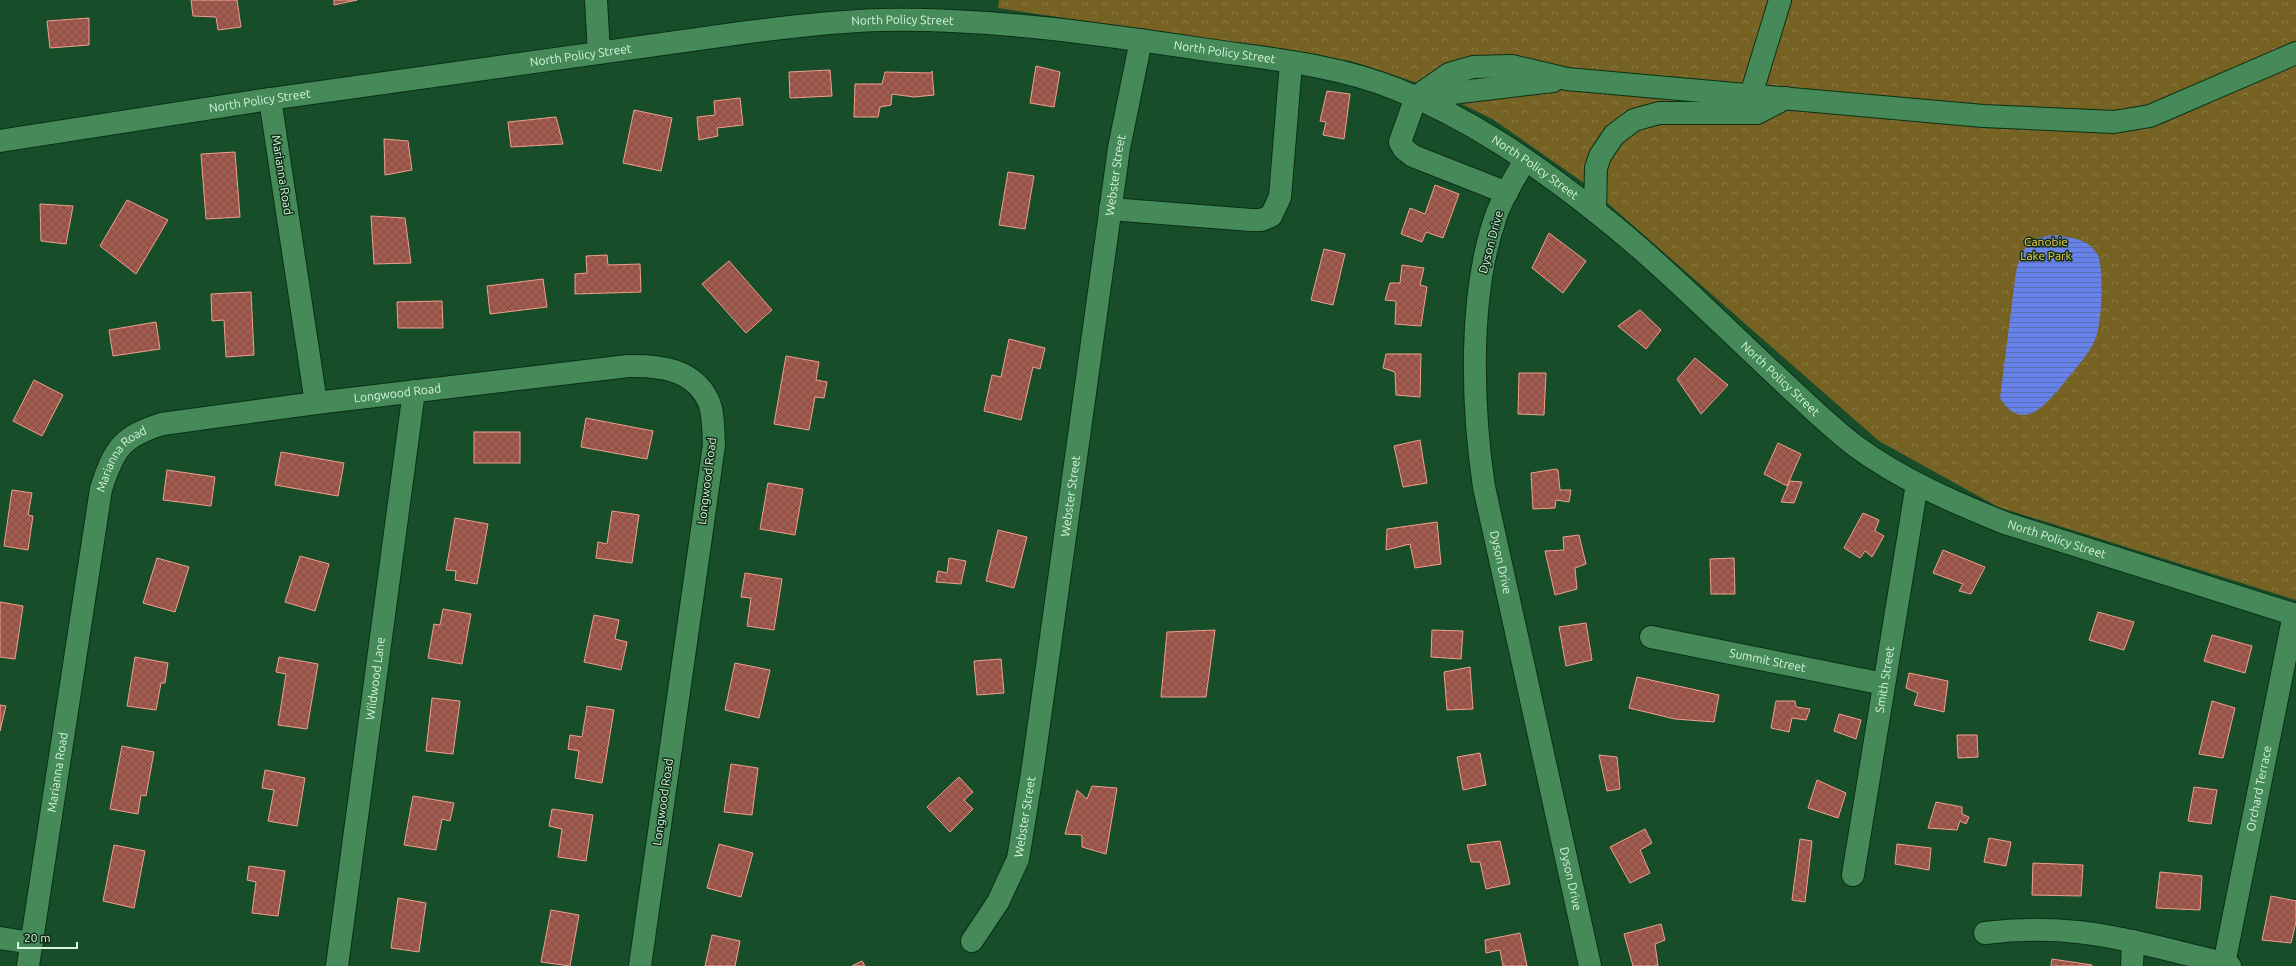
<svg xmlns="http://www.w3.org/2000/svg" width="2296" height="966" viewBox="0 0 2296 966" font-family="Ubuntu,sans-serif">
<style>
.park{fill:url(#park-crowns)}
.water{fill:url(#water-rules)}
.building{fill:url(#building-cross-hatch);stroke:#f39f8f}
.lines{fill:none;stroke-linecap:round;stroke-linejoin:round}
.minor-casing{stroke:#0a3017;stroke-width:24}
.minor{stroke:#468a59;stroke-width:22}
.labels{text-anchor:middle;stroke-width:3;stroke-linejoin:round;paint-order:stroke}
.street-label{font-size:12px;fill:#d4f6db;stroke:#122f1a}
.park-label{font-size:12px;fill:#f8ce49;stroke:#122f1a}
</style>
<defs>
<pattern id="park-crowns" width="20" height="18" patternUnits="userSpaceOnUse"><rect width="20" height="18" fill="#766223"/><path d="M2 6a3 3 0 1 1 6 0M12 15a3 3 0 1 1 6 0" fill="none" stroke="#897942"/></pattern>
<pattern id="water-rules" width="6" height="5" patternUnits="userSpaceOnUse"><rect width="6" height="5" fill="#6882eb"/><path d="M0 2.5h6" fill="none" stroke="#5a6eb0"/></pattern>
<pattern id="building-cross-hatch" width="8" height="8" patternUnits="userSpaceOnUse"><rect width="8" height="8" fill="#a6594c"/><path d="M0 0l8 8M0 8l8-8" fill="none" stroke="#735247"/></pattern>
</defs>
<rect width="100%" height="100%" fill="#184d29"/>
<path class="park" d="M999 0H2296V600L1998 507 1879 441 1587 185 1494 120 1424 85 1351 61 998 8Z"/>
<path class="water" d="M2056 235C2067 237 2078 238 2088 244 2091 246 2096 252 2098 255 2104 272 2102 324 2095 340 2088 355 2077 367 2067 379 2049 401 2024 436 2000 398L2016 272C2022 247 2029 237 2056 235Z"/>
<g class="building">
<path d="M191 0H237L241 27 218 30 216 17 193 16Z"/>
<path d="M334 0H357L334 5Z"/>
<path d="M89 18V45L50 48 47 21Z"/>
<path d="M1036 66 1060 72 1054 107 1030 103Z"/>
<path d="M830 70 832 96 790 98 789 72Z"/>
<path d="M932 71 934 95 914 97 892 94 891 105 880 107 878 117H854L855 84H882L885 72 931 73Z"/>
<path d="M1327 91 1350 94 1344 139 1323 135 1326 122 1320 121Z"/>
<path d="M740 98 743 125 717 128 718 136 699 140 697 117 715 115 714 101Z"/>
<path d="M634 110 672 118 661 171 623 163Z"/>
<path d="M556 117 563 144 511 147 508 122Z"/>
<path d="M384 139 408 141 412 170 385 175Z"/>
<path d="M235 152 240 217 206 219 201 154Z"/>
<path d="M1008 172 1034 176 1025 229 999 225Z"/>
<path d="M1435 185 1459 194 1443 238 1426 232 1422 242 1401 234 1410 208 1425 214Z"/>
<path d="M127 200 168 220 136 274 100 246Z"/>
<path d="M40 204 73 206 66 244 41 241Z"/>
<path d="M371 216 405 218 411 263 374 264Z"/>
<path d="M1549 233 1586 261 1563 293 1532 268Z"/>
<path d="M1324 249 1345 254 1333 305 1311 300Z"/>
<path d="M607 255 608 265 640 264 641 292 575 294V274L587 273 586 256Z"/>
<path d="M729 261 772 310 746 333 702 284Z"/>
<path d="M1402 265 1424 268 1420 285 1427 287 1421 326 1395 324 1396 301 1385 300 1390 283H1400Z"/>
<path d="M543 279 547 307 490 314 487 286Z"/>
<path d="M251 292 254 355 226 357 224 320 212 321 211 294Z"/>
<path d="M442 301 443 328H398L397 302Z"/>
<path d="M1640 310 1661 330 1646 349 1618 326Z"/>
<path d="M156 322 160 349 113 356 109 330Z"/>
<path d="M1009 339 1045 348 1040 369 1033 367 1021 420 984 411 992 375 1001 377Z"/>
<path d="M1386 354H1421L1420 397 1396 395 1395 372 1383 368Z"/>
<path d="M786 356 819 362 816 380 827 382 824 398 815 397 809 430 774 424Z"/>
<path d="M1695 358 1728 385 1701 414 1677 379Z"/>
<path d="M1519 373H1546L1544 415 1518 414Z"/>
<path d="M34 380 63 395 42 436 13 421Z"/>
<path d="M586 418 653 431 647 459 581 447Z"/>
<rect x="474" y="432" width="46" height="31"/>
<path d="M1420 440 1427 483 1403 487 1394 446Z"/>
<path d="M1778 443 1801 454 1787 486 1764 474Z"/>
<path d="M281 452 344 463 338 496 275 485Z"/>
<path d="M1556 469 1558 470 1560 490H1571L1569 502 1556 500 1555 508 1533 509 1531 473Z"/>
<path d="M167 470 215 477 211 506 163 500Z"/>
<path d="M1790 481 1802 482 1794 503 1781 502Z"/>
<path d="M768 483 803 489 795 535 760 529Z"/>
<path d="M12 490 32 493 28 515 33 516 28 550 4 546Z"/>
<path d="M612 511 639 515 632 563 596 558 598 542 607 544Z"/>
<path d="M1863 513 1879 520 1875 531 1884 536 1872 557 1865 551 1860 558 1844 548Z"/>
<path d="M455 518 488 524 477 584 455 580 456 571 446 570Z"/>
<path d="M1437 522 1441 564 1415 568 1410 544 1386 550 1387 529Z"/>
<path d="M998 530 1027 537 1014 588 986 581Z"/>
<path d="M1579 535 1586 564 1575 568 1577 589 1555 595 1545 551 1564 550 1563 537Z"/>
<path d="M1943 550 1985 567 1971 594 1959 591 1963 584 1933 573Z"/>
<path d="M300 556 329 564 315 611 285 602Z"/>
<path d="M157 558 189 567 175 612 143 603Z"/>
<path d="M949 558 966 561 961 584 936 582 938 571 947 573Z"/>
<path d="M1734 558 1735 594H1711L1710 559Z"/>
<path d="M745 573 782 579 774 630 747 626 751 598 741 597Z"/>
<path d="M0 602 23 606 15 659 0 657Z"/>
<path d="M443 609 471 614 462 664 428 658 434 624 440 625Z"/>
<path d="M2098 612 2134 622 2124 650 2089 640Z"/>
<path d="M594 615 619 620 615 639 627 642 621 670 584 662Z"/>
<path d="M1586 623 1592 660 1566 666 1559 627Z"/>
<path d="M1215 630 1206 697H1161L1167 632Z"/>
<path d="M1432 630 1463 631 1461 659 1431 657Z"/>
<path d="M2212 635 2252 646 2245 673 2204 661Z"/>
<path d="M135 657 168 663 165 683H161L156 710 127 706Z"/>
<path d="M279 657 318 664 307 729 278 725 286 674 276 672Z"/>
<path d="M1001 659 1004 693 977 695 974 661Z"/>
<path d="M735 663 770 670 759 718 725 710Z"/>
<path d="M1470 667 1473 709 1447 710 1444 672Z"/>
<path d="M1909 673 1948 681 1944 712 1914 705 1918 693 1906 688Z"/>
<path d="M1637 677 1719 695 1714 722 1675 719 1629 708Z"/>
<path d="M432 698 460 701 453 754 426 751Z"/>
<path d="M1776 701H1795L1796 707 1810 709 1806 720 1792 718 1789 732 1771 728Z"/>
<path d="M2212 701 2235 708 2223 758 2199 754Z"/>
<path d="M0 705 6 706 0 731Z"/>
<path d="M587 706 614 710 602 783 575 778 579 751 568 749 570 735 582 737Z"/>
<path d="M1839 714 1861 720 1856 739 1834 731Z"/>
<path d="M1957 735H1977L1978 757 1958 758Z"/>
<path d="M122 746 154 752 146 796 141 795 138 814 110 809Z"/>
<path d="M1480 753 1486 785 1463 790 1457 757Z"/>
<path d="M1599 755 1617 757 1620 789 1607 791Z"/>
<path d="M731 764 758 768 752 815 724 812Z"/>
<path d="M265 770 305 778 297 826 268 821 274 790 262 788Z"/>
<path d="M959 777 973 792 964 800 973 809 950 832 927 807Z"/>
<path d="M1817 780 1846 793 1838 818 1808 808Z"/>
<path d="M1092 786 1117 788 1106 854 1082 847V835L1065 834 1077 790 1087 799Z"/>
<path d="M2194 787 2217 790 2211 824 2188 821Z"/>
<path d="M413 796 454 803 450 821 442 819 436 850 404 845Z"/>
<path d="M1936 802 1962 807V814L1969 817 1966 824 1960 821 1957 830 1928 828Z"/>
<path d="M552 809 593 815 586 861 558 857 562 829 549 826Z"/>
<path d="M1645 829 1652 843 1640 850 1650 873 1630 883 1610 847Z"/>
<path d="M1989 838 2011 842 2006 866 1984 862Z"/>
<path d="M1800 839 1812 841 1805 902 1792 900Z"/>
<path d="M1500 841 1510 884 1486 889 1480 862H1471L1467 845Z"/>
<path d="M719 844 753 853 741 897 707 888Z"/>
<path d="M1897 844 1931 848 1929 870 1895 864Z"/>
<path d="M114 845 145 851 134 908 103 901Z"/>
<path d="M2033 863 2083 865 2081 896 2032 895Z"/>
<path d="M249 866 285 871 278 916 252 913 256 882 247 880Z"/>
<path d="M2160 872 2202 876 2200 910 2156 908Z"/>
<path d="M2271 896 2296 901V922L2291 943 2262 940Z"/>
<path d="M398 898 426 903 419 952 391 948Z"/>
<path d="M551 910 579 915 570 966 541 962Z"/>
<path d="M1661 924 1665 940 1655 944 1658 966H1633L1624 934Z"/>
<path d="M1520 933 1527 966H1503L1500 950 1486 953 1485 940Z"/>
<path d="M712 935 740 941 735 966H705Z"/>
<path d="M2052 959 2092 965V966H2051Z"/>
<path d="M862 961 865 966H852Z"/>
</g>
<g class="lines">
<defs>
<g id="minor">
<path d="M596 0 599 53"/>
<path d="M1751 95 1780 0"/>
<path d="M1419 97 1553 81"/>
<path id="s1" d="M0 141 270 99 741 33C787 27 835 21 882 20 992 18 1100 34 1208 50 1270 59 1337 65 1396 89 1469 118 1534 163 1595 211 1660 262 1719 322 1780 379 1804 401 1828 425 1854 445 1900 479 1953 502 2005 523L2296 615"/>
<path id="s2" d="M1525 160C1515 178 1503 196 1496 216 1468 295 1472 406 1484 487L1590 966"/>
<path d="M1507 193 1413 156 1404 149 1400 142 1416 97 1449 74 1473 67 1512 66 1567 79 1983 116 2114 122 2150 116 2296 53"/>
<path d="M1110 209 1251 220H1261L1271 216 1280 197 1291 63"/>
<path d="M1595 211 1596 168 1600 156 1614 135 1634 120 1659 113H1757L1786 98"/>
<path id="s3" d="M316 403 628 366C659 365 693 369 708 400 714 412 713 431 714 445L640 966"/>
<path id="s4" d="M1651 637 1884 684"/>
<path id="s5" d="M1853 875 1917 484"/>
<path d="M1985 933C2054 924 2107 934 2174 951 2193 956 2212 959 2230 966"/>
<path d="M0 938 32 943"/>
<path id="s6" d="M972 941 998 902 1018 859 1033 767 1119 148 1141 40"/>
<path id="s7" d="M2224 964 2294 614"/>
<path id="s8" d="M28 966 101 489C114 449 121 437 162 424L316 403 270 99"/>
<path id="s9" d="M337 966 414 391"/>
<path d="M2132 966 2133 941"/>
</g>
</defs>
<use href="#minor" class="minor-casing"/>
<use href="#minor" class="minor"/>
</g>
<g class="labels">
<g class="street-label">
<text dy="4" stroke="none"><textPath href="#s1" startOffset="911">North Policy Street</textPath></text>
<text dy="4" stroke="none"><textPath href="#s1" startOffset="1235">North Policy Street</textPath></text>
<text dy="4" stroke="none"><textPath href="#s1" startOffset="587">North Policy Street</textPath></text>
<text dy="4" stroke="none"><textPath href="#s1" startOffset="263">North Policy Street</textPath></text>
<text dy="4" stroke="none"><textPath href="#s1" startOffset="1571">North Policy Street</textPath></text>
<text transform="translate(282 175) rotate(81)" y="4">Marianna Road</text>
<text dy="4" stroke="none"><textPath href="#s6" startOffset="785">Webster Street</textPath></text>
<text transform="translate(1491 242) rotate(-75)" y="4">Dyson Drive</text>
<text dy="4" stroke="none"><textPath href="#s1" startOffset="1895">North Policy Street</textPath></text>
<text dy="4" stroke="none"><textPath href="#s3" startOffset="82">Longwood Road</textPath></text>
<text dy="4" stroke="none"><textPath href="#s8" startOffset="520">Marianna Road</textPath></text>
<text transform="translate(707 481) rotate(-83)" y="4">Longwood Road</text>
<text dy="4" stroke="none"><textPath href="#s6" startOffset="461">Webster Street</textPath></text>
<text dy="4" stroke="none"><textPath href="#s1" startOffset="2219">North Policy Street</textPath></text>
<text dy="4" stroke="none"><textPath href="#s2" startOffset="414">Dyson Drive</textPath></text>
<text dy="4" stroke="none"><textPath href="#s4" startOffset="119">Summit Street</textPath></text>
<text dy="4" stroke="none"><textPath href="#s9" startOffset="290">Wildwood Lane</textPath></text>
<text dy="4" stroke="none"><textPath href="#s5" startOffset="198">Smith Street</textPath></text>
<text dy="4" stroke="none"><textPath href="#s8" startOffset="196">Marianna Road</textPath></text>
<text dy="4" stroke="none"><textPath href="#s7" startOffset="179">Orchard Terrace</textPath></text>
<text transform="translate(663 802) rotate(-82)" y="4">Longwood Road</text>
<text dy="4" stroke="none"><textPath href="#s6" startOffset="137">Webster Street</textPath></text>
<text dy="4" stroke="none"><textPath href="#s2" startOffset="738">Dyson Drive</textPath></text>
</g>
<g class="park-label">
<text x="2046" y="246">Canobie<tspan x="2046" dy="14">Lake Park</tspan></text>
</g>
</g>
<path d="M18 942v6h59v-6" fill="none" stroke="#d4f6db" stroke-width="2"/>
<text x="24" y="942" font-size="12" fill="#d4f6db" stroke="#122f1a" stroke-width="3" paint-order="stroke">20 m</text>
</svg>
